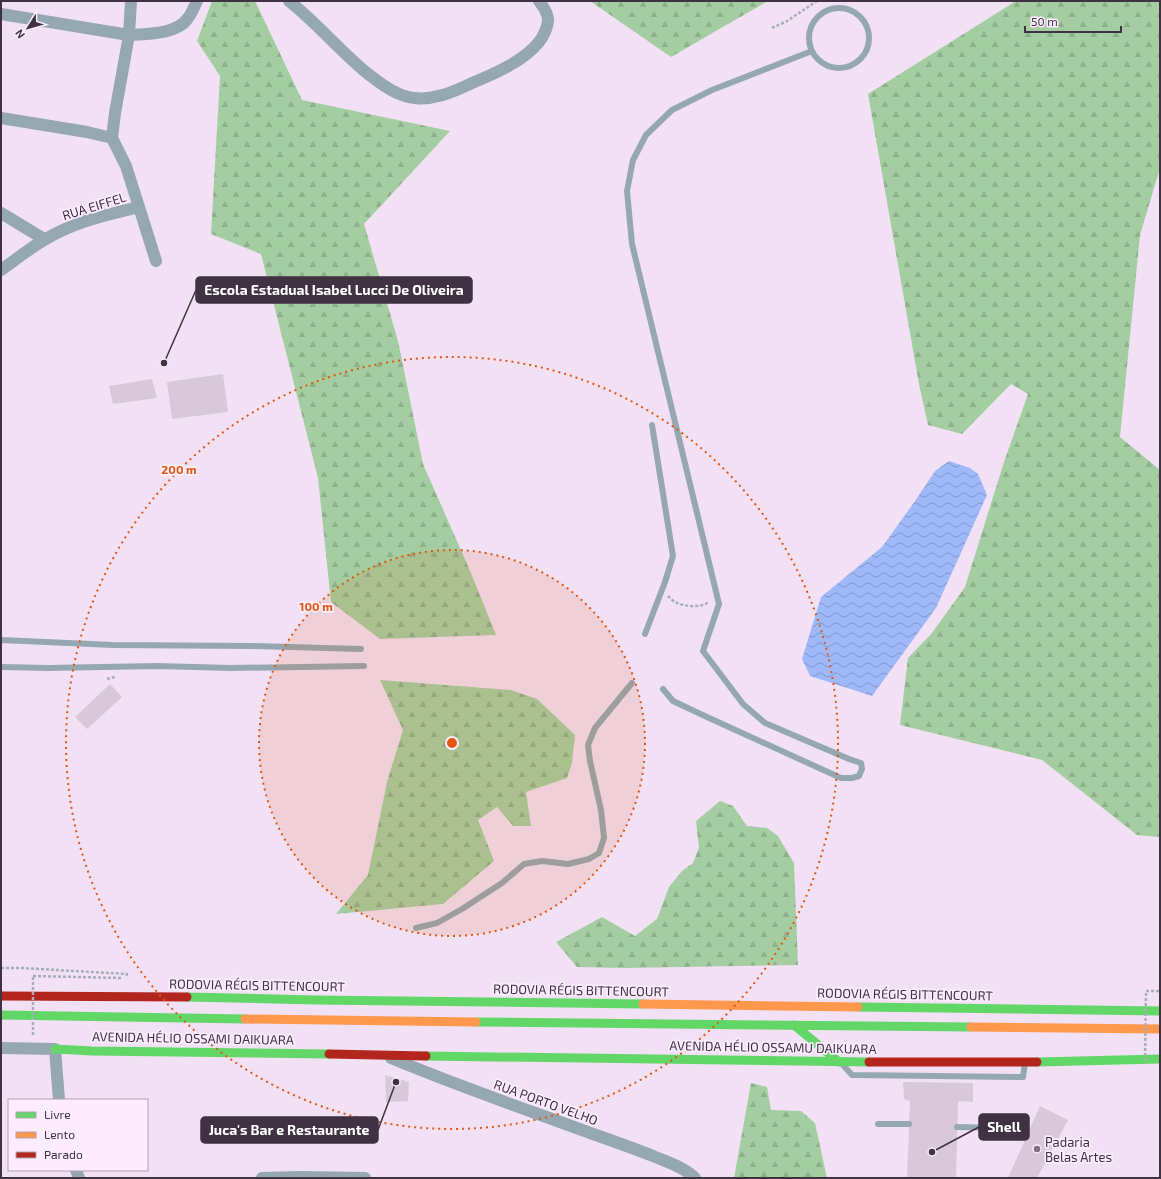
<svg xmlns="http://www.w3.org/2000/svg" width="1161" height="1179" viewBox="0 0 1161 1179" font-family="'Exo 2',sans-serif">
<style>
.forest{fill:url(#forest-firs)}
.water{fill:url(#water-waves)}
.building{fill:#d8c8da}
.lines{fill:none;stroke-linecap:round;stroke-linejoin:round}
.path{stroke:#a7aeb9;stroke-width:2.5;stroke-dasharray:3 2;stroke-linecap:butt}
.lane{stroke:#95a7b1;stroke-width:6}
.street{stroke:#95a7b1;stroke-width:12}
.fast{stroke:#63d668;stroke-width:9}
.slow{stroke:#ff974d;stroke-width:9}
.jam{stroke:#b3261e;stroke-width:9}
.path-bridge{stroke:#a7aeb9;stroke-width:2.5;stroke-dasharray:3 2;stroke-linecap:butt}
.ring{fill:none;stroke:#e0570f;stroke-width:2;stroke-dasharray:2 4}
.poi-dot{fill:#7e6f81;stroke:#fcecfe;stroke-width:1.5}
.labels{text-anchor:middle;stroke-width:3.5;stroke-linejoin:round;paint-order:stroke}
.street-label{font-size:13px;fill:#403143;stroke:#fcecfe}
.poi-label{font-size:13px;fill:#403143;stroke:#fcecfe;text-anchor:start}
.centre{fill:#e0570f;stroke:#fcecfe;stroke-width:2}
.ring-label{font-size:12px;text-anchor:middle;font-weight:bold;fill:#e0570f;stroke:#fcecfe;stroke-width:3.5;stroke-linejoin:round;paint-order:stroke}
.leader{fill:none;stroke:#403143;stroke-width:1.5}
.callout-dot{fill:#403143;stroke:#fcecfe;stroke-width:1.5}
.callout{fill:#403143;stroke:#403143;stroke-width:1.5}
.callout-label{font-size:14px;text-anchor:middle;font-weight:bold;fill:#fff}
</style>
<defs>
<pattern id="forest-firs" width="22" height="20" patternUnits="userSpaceOnUse"><rect width="22" height="20" fill="#a4cea1"/><path d="M5 1l3.5 6h-7zM16 11l3.5 6h-7z" fill="#8eb18c"/></pattern>
<pattern id="water-waves" width="16" height="10" patternUnits="userSpaceOnUse"><rect width="16" height="10" fill="#9fb9f8"/><path d="M0 5q4-4 8 0t8 0" fill="none" stroke="#8397ca"/></pattern>
</defs>
<rect width="100%" height="100%" fill="#f2e1f5"/>
<g class="forest">
<path d="M212 1H255L302 100 450 131 364 224 398 341 423 464 468 566 496 635 380 639 331 602 318 478 261 254 211 234 220 76 197 41Z"/>
<path d="M590 1H768L671 57Z"/>
<path d="M1016 1H1160V168L1140 235 1120 437 1160 470V837L1137 835 1042 760 900 725 908 658 932 633 965 587 1004 462 1028 394 1011 384 962 434 928 425 919 384 868 94Z"/>
<path d="M380 680 511 690 537 699 575 735 572 763 567 778 526 792 531 826H513L497 807 478 820 494 861 443 904 336 914 368 875 387 782 403 730Z"/>
<path d="M720 801 733 806 747 826 767 828 778 836 794 863 798 965 624 968 577 967 556 942 602 917 635 936 657 919 669 887 682 871 693 863 699 848 696 821Z"/>
<path d="M751 1083 767 1087 771 1110 801 1111 815 1123 827 1178H734Z"/>
</g>
<path class="water" d="M949 461 970 468 978 474 987 495 936 608 872 696 810 676 802 659 821 597 882 547 915 501 935 471Z"/>
<g class="building">
<path d="M223 374 228 412 172 419 167 382Z"/>
<path d="M152 379 157 398 113 404 109 386Z"/>
<path d="M110 684 122 697 87 729 75 717Z"/>
<path d="M385 1075 409 1082 408 1101 386 1102Z"/>
<path d="M903 1082 973 1083V1102L958 1101 956 1178H907L910 1101 904 1099Z"/>
<path d="M1040 1106 1068 1120 1037 1178H1008Z"/>
</g>
<g class="lines">
<g class="path">
<path d="M772 28 787 21 817 1"/>
<path d="M668 596C670 598 673 601 675 602 685 607 700 608 709 602"/>
<path d="M107 679 115 677"/>
<path d="M1 968H22L127 974 126 978"/>
<path d="M33 976 122 978"/>
<path d="M1146 991H1160"/>
</g>
<g class="lane">
<circle cx="839" cy="38" r="30"/>
<path d="M645 634 665 582 673 556 652 425"/>
<path d="M1 640 113 645 250 646 361 649"/>
<path d="M1 667 48 668 157 666 231 668 364 666"/>
<path d="M663 689 673 701 707 717 841 778H852L859 776 862 769 861 763 849 759 765 723 743 704 703 651 719 604 632 244 627 191 633 160 646 135 672 110 712 90 812 51"/>
<path d="M416 928 437 923 462 909 502 883 524 864 542 861 568 864 589 859 599 853 604 838 601 810 590 761 588 745 595 728 632 683"/>
<path d="M843 1065 852 1075 1023 1077 1025 1063"/>
<path d="M878 1124H909"/>
<path d="M957 1127 999 1128"/>
</g>
<g class="street">
<path d="M289 1C317 23 339 50 367 73 376 80 386 88 397 93 409 99 425 100 438 96 450 94 461 88 472 83 494 74 524 61 539 42 543 37 548 27 548 20 548 13 543 6 539 1"/>
<path d="M1 14 129 35C147 34 178 34 188 18 192 13 194 7 197 1"/>
<path d="M1 118 87 132 112 138"/>
<path d="M139 207 156 261"/>
<path d="M1 213 44 239"/>
<path d="M1 270C15 260 29 249 44 240 73 222 106 215 139 207L126 166 112 138 115 113 129 35 131 1"/>
<path d="M1 1048 55 1049 59 1100"/>
<path d="M391 1058C458 1086 525 1109 593 1134 613 1141 633 1148 653 1156 667 1162 684 1167 695 1178"/>
<path d="M76 1170 79 1178"/>
<path d="M262 1178 300 1177 365 1178"/>
</g>
<g class="fast">
<path d="M187 997 316 1000 643 1004"/>
<path d="M858 1007 1160 1011"/>
<path d="M1 1015 245 1019"/>
<path d="M476 1022 971 1027"/>
<path d="M794 1025 839 1062"/>
<path d="M55 1049 92 1051 329 1054"/>
<path d="M426 1056 869 1062"/>
<path d="M1037 1062 1160 1059"/>
</g>
<g class="slow">
<path d="M643 1004 858 1007"/>
<path d="M245 1019 476 1022"/>
<path d="M971 1027 1160 1029"/>
</g>
<g class="jam">
<path d="M1 996 187 997"/>
<path d="M329 1054 426 1056"/>
<path d="M869 1062H1037"/>
</g>
<g class="path-bridge">
<path d="M33 1035V976"/>
<path d="M1145 1061 1146 991"/>
</g>
</g>
<circle cx="452" cy="743" r="193" fill="#e0570f" fill-opacity=".12"/>
<g class="ring">
<circle cx="452" cy="743" r="193"/>
<circle cx="452" cy="743" r="386"/>
</g>
<circle class="poi-dot" cx="1037" cy="1149" r="4"/>
<g class="labels">
<g class="street-label">
<text transform="translate(94 206) rotate(-17)" y="5">RUA EIFFEL</text>
<text transform="translate(257 985) rotate(1)" y="5">RODOVIA RÉGIS BITTENCOURT</text>
<text transform="translate(581 990) rotate(1)" y="5">RODOVIA RÉGIS BITTENCOURT</text>
<text transform="translate(905 994) rotate(1)" y="5">RODOVIA RÉGIS BITTENCOURT</text>
<text transform="translate(193 1038) rotate(1)" y="5">AVENIDA HÉLIO OSSAMI DAIKUARA</text>
<text transform="translate(773 1047) rotate(1)" y="5">AVENIDA HÉLIO OSSAMU DAIKUARA</text>
<text transform="translate(546 1102) rotate(20)" y="5">RUA PORTO VELHO</text>
</g>
<g class="poi-label">
<text x="1045" y="1147">Padaria<tspan x="1045" dy="15">Belas Artes</tspan></text>
</g>
</g>
<circle cx="452" cy="743" r="6" class="centre"/>
<g class="ring-label">
<text x="179" y="474">200 m</text>
<text x="316" y="611">100 m</text>
</g>
<path class="leader" d="M164 363L196 290M932 1152L979 1127M396 1082L378 1130"/>
<g class="callout-dot">
<circle cx="164" cy="363" r="4"/>
<circle cx="932" cy="1152" r="4"/>
<circle cx="396" cy="1082" r="4"/>
</g>
<g class="callout">
<rect x="196" y="277" width="276" height="26" rx="4"/>
<rect x="979" y="1114" width="50" height="26" rx="4"/>
<rect x="201" y="1117" width="177" height="26" rx="4"/>
</g>
<g class="callout-label">
<text x="334" y="295">Escola Estadual Isabel Lucci De Oliveira</text>
<text x="1004" y="1132">Shell</text>
<text x="289" y="1135">Juca's Bar e Restaurante</text>
</g>
<rect width="1161" height="1179" fill="none" stroke="#403143" stroke-width="4"/>
<rect x="8" y="1099" width="140" height="72" fill="#fcecfe" stroke="#b1a1b3"/>
<rect x="16" y="1112" width="20" height="6" fill="#63d668" stroke="#b1a1b3"/>
<text x="44" y="1119" font-size="12" fill="#403143">Livre</text>
<rect x="16" y="1132" width="20" height="6" fill="#ff974d" stroke="#b1a1b3"/>
<text x="44" y="1139" font-size="12" fill="#403143">Lento</text>
<rect x="16" y="1152" width="20" height="6" fill="#b3261e" stroke="#b1a1b3"/>
<text x="44" y="1159" font-size="12" fill="#403143">Parado</text>
<g transform="translate(28 28) rotate(233)" stroke="#fcecfe" stroke-width="3" paint-order="stroke">
<path d="M0-3L7 15L0 10L-7 15Z" fill="#403143"/>
<text y="-6" font-size="11" font-weight="bold" text-anchor="middle" fill="#403143">N</text>
</g>
<path d="M1025 26v6h96v-6" fill="none" stroke="#403143" stroke-width="2"/>
<text x="1031" y="26" font-size="12" fill="#403143" stroke="#fcecfe" stroke-width="3" paint-order="stroke">50 m</text>
</svg>
